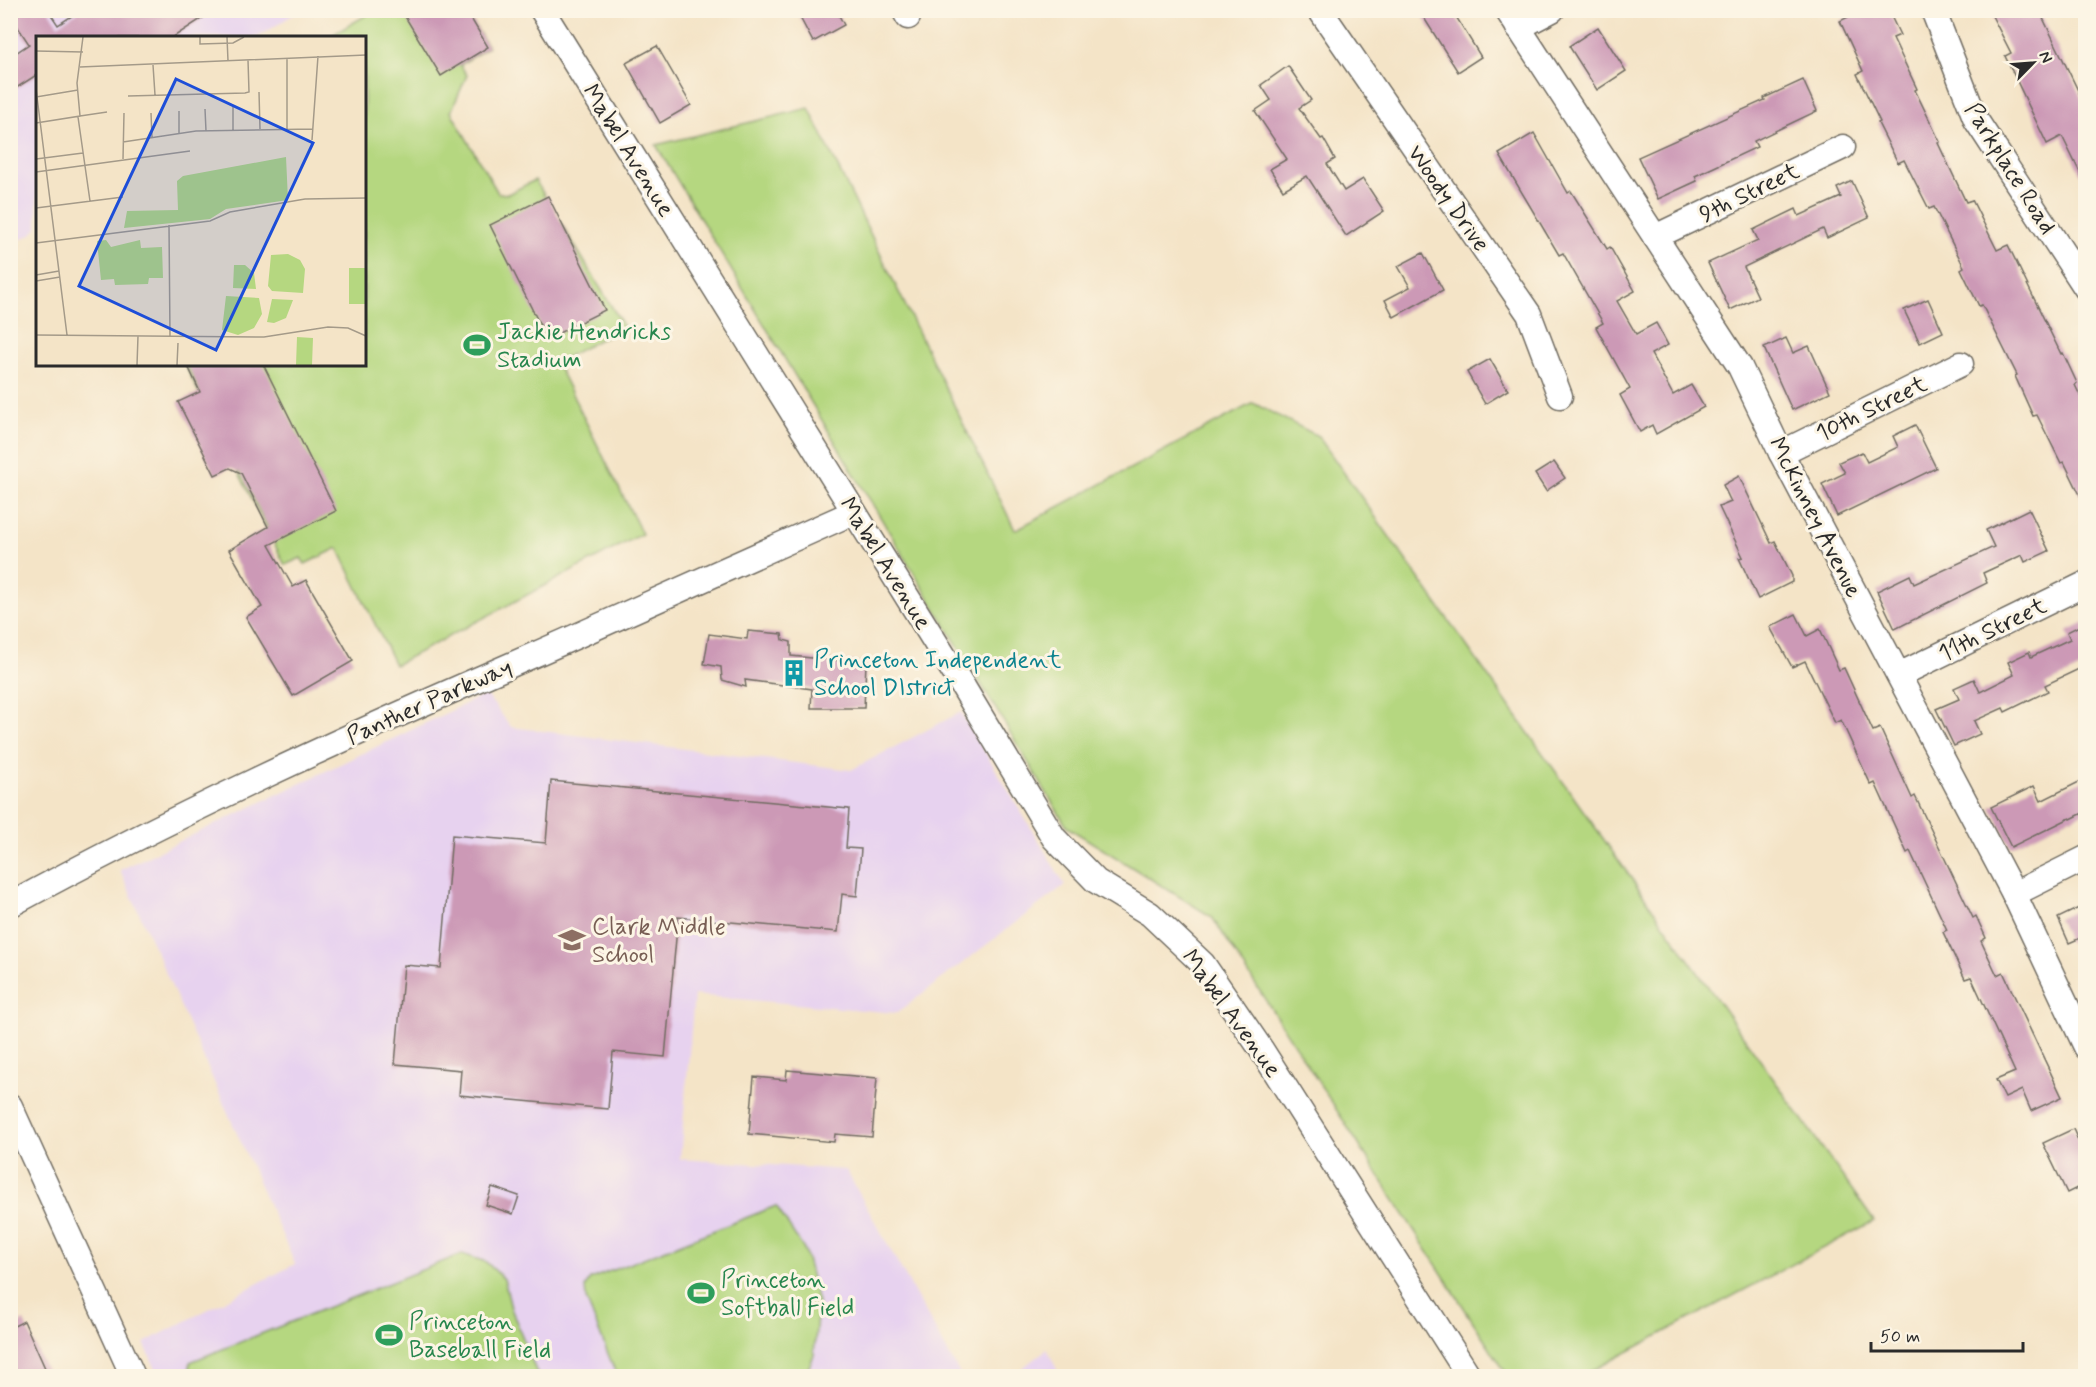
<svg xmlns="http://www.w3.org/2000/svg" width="2096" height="1387" viewBox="0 0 2096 1387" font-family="Mynerve,sans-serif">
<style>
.built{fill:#e7d2ef}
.green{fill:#b5d780;stroke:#708156;stroke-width:1.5}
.building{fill:#cc99b6}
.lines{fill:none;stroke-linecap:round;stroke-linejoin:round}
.street-casing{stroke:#716c62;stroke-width:27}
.street{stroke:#fff;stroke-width:24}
.labels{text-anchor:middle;stroke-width:6;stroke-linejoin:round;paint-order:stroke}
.street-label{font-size:24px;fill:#2b2b2b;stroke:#fcf5e5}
.leisure-label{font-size:24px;fill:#27864d;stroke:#fcf5e5;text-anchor:start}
.culture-label{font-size:24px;fill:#0d838f;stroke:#fcf5e5;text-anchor:start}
.education-label{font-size:24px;fill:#785e54;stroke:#fcf5e5;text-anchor:start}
.inset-road{fill:none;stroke:#a49a89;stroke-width:1.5}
.view{fill:#1d4ed8;fill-opacity:0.15;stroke:#1d4ed8;stroke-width:3}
.inset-edge{fill:none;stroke:#2b2b2b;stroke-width:3}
</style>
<rect width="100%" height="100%" fill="#fcf5e5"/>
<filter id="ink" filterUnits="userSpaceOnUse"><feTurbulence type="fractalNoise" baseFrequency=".0167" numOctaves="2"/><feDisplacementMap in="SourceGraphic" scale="12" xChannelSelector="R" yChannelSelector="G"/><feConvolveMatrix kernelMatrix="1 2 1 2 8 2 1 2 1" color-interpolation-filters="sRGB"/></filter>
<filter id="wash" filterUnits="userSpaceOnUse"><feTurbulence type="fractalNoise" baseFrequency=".008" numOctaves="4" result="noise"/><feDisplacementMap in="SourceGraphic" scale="24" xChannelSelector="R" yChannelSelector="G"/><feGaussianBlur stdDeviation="1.35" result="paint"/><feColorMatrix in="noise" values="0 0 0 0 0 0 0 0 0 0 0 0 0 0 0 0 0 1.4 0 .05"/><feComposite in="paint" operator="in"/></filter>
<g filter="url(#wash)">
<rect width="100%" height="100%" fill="#f4e4c7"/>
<g class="built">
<path d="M11 11H299L258 37 38 38 37 228 32 234 11 244Z"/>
<path d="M486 694 511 727 851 770 961 712 1065 885 897 1013 694 995 680 1159 846 1170 961 1376H159L144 1343 295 1264 120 870Z"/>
<path d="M1047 1349 1060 1376H1012Z"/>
</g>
<g class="green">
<path d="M373 11H466L488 47 460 65 467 75 451 112 498 193 508 194 535 180 624 327 556 362 642 534 395 665 338 548 305 564 301 558 285 565 185 365 364 364V38L329 37Z"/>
<path d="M809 108 1015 530 1253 403 1318 436 1874 1221 1582 1376H1508L1212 917 1067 827 656 145Z"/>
<path d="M776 1206 805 1251 818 1302 814 1355 805 1376H617L586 1299 585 1287 590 1279Z"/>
<path d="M462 1254 486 1262 504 1279 511 1308 538 1376H190V1362Z"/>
</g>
<g id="blocks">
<g class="building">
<path d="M10 10H48L58 25 81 10H215L172 38H38V74L10 92V57L29 44 10 15Z"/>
<path d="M401 10H466L488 47 441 76Z"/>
<path d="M796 10H836L844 25 813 42Z"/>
<path d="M1419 10H1452L1481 57 1458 72Z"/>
<path d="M1862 10H1888L1900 35 1893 38 1917 89 1915 90 1940 142 1938 143 1966 202 1972 200 1997 250 2008 245 2061 354 2063 353 2077 383 2075 385 2085 406V505L2064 462 2061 463 2037 415 2033 416 2015 376 2017 375 1982 305 1979 306 1961 269 1964 267 1934 207 1929 209 1904 160 1898 163 1878 123 1880 122 1857 74 1863 71 1840 21Z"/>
<path d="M1989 10H2039L2085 105V183L2062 136 2047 144 2005 56 2011 53Z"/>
<path d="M1598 27 1626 71 1597 90 1569 46Z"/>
<path d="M657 46 691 105 660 123 626 63Z"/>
<path d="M1288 66 1311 100 1299 108 1321 139 1323 138 1335 159 1327 164 1344 191 1363 179 1384 211 1346 236 1307 176 1283 190 1270 169 1287 159 1255 111 1271 100 1261 85Z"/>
<path d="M1803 80 1817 111 1754 141 1757 147 1695 176 1697 181 1658 199 1638 157 1765 100 1764 98Z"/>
<path d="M1534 133 1568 193 1571 191 1607 249 1610 247 1635 291 1617 301 1636 334 1656 323 1668 345 1651 354 1673 395 1691 385 1704 407 1656 434 1652 425 1640 432 1620 395 1630 389 1596 327 1603 323 1563 253 1559 255 1499 154Z"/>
<path d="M1852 181 1869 218 1827 238 1823 229 1744 267 1758 297 1730 310 1708 263 1758 240 1753 230 1796 209 1799 216 1841 197 1837 188Z"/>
<path d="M548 196 605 310 547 339 490 225Z"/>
<path d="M1423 253 1443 290 1394 317 1385 300 1410 287 1398 266Z"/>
<path d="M1928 299 1943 332 1920 343 1904 310Z"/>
<path d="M1786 338 1793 353 1809 346 1830 392 1792 410 1764 348Z"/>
<path d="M1490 359 1508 390 1485 404 1467 372Z"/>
<path d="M187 364H263L336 511 269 545 293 587 306 580 353 661 293 696 246 617 262 607 229 550 268 527 241 473 230 468 215 475 178 402 200 392Z"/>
<path d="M1915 425 1936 468 1837 516 1822 484 1845 473 1839 462 1862 452 1867 462 1898 447 1893 436Z"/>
<path d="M1554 462 1565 478 1546 491 1535 474Z"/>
<path d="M1739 476 1771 543 1775 541 1792 576V582L1758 599 1739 558 1743 557 1719 507 1731 502 1723 485Z"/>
<path d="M2029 509 2049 551 2025 562 2022 555 1983 573 1987 583 1895 629 1877 591 1910 575 1914 584 1994 547 1986 530Z"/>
<path d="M1796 614 1807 636 1820 629 1839 670 1844 668 1873 731 1880 728 1912 798 1915 796 1973 918 1976 916 1986 938 1981 941 1997 975 2003 972 2062 1097 2031 1111 2022 1090 2005 1098 1996 1080 2015 1072 1971 977 1965 979 1943 932 1947 930 1910 851 1907 853 1875 783 1871 785 1841 720 1835 723 1805 661 1792 667 1770 627Z"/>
<path d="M2085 623V672L2083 667 2045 685 2048 691 2005 712 2003 708 1974 721 1980 734 1954 746 1936 709 1959 699 1954 688 1974 679 1980 692 2014 675 2008 662 2029 652 2031 657 2070 639 2067 632Z"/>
<path d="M748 631 782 634 783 640 791 642V656L866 663 864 708H811L812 689 745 680 746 687 722 680 721 667 704 664 709 634 747 639Z"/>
<path d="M2085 779V812L2071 819 2070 818 2011 847 1991 807 2034 786 2041 801Z"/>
<path d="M551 781 849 809 846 848 861 849 857 896 842 894 838 932 678 917 665 1057 613 1052 608 1109 459 1095 461 1070 395 1064 404 965 441 968 452 835 546 843Z"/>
<path d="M2085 905V936L2069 943 2058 918Z"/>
<path d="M787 1070 877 1078 872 1137 835 1134 834 1142 749 1134 754 1077 786 1080Z"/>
<path d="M2073 1129 2085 1156V1184L2067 1193 2043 1143Z"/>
<path d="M492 1187 519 1196 513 1214 486 1205Z"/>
<path d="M24 1321 49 1377H10V1328Z"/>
</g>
</g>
</g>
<g filter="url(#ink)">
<use href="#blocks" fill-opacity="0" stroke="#716c62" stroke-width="1.5"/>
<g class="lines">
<defs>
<g id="street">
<path d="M542 10 962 685 1054 838 1096 881 1150 914 1203 964 1261 1049 1469 1376"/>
<path d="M904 10 908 17"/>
<path d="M1320 10 1529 314 1560 396"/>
<path d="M1507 10 1740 367 1781 453 2014 894 2086 1047"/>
<path d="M1933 10 1976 120 2086 288"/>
<path d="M1518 28 1552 10"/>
<path d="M1655 237 1843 147"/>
<path d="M1781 453 1961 364"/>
<path d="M1899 675 2085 584"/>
<path d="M2014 894 2086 858"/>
<path d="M10 905C171 817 336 741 504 668 621 617 737 564 854 512"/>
<path d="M10 1106 133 1376"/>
</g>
</defs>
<use href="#street" class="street-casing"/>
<use href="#street" class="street"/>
</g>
</g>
<defs>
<symbol id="stadium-bare" viewBox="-9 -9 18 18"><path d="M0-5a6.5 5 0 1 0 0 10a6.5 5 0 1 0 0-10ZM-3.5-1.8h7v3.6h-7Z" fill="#2e9e5b" stroke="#fcf5e5" stroke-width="2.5" paint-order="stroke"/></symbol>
<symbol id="building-bare" viewBox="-9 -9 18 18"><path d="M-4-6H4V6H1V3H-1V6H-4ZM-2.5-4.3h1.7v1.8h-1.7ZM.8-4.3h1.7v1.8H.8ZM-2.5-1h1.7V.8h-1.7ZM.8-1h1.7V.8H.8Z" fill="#0f9aa8" stroke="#fcf5e5" stroke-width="2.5" paint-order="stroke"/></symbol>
<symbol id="school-bare" viewBox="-9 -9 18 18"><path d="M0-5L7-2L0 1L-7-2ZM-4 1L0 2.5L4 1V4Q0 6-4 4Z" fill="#8d6e63" stroke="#fcf5e5" stroke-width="2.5" paint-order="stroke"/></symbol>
</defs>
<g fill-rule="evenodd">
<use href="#stadium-bare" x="458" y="326" width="38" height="38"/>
<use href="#building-bare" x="775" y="654" width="38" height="38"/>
<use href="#school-bare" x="553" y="921" width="38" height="38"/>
<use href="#stadium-bare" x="682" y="1274" width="38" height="38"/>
<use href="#stadium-bare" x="370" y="1316" width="38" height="38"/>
</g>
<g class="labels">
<g class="street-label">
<text transform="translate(629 150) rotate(58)" y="8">Mabel Avenue</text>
<text transform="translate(2011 168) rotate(58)" y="8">Parkplace Road</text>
<text transform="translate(1749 192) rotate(-26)" y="8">9th Street</text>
<text transform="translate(1449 198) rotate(55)" y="8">Woody Drive</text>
<text transform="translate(1871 408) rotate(-26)" y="8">10th Street</text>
<text transform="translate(1816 517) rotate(63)" y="8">McKinney Avenue</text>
<text transform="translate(886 563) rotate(58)" y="8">Mabel Avenue</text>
<text transform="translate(1992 629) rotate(-26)" y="8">11th Street</text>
<text transform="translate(429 701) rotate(-24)" y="8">Panther Parkway</text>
<text transform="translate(1232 1013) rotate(54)" y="8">Mabel Avenue</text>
</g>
<g class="leisure-label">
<text x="497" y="339">Jackie Hendricks<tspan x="497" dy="28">Stadium</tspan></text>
<text x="721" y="1287">Princeton<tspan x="721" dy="28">Softball Field</tspan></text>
<text x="409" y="1329">Princeton<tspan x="409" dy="28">Baseball Field</tspan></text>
</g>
<g class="culture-label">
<text x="814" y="667">Princeton Independent<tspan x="814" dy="28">School DIstrict</tspan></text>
</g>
<g class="education-label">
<text x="592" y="934">Clark Middle<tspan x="592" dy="28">School</tspan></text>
</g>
</g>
<g transform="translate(36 36)">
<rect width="330" height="330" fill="#f4e4c7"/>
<path d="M250 121 252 164 190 173 174 183 88 192 91 175 142 174 141 145 147 140ZM70 204 75 211 104 204 105 212 126 211 127 242H113L112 248 79 249 78 243 65 244 61 205ZM252 218 264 224 269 233 267 257 236 255 232 250 235 219ZM198 229H209L218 237 220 253 197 252ZM313 232H330V268H313ZM190 260 223 262 226 278 218 292 202 299 186 294ZM236 263 257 264 250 282 238 287 231 286ZM261 301 277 302 276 329H260Z" fill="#b5d780"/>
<path class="inset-road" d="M164 1V8L197 7 208 1M191 1 192 25M0 15 47 16M117 29 119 59M44 31 330 19M0 53 31 299M223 56 224 93M92 60 209 57 213 56 212 24M0 61 42 54M197 71V94M169 73 170 95M143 75V98M115 77 116 102M44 80 71 76M42 81 54 165M0 87 44 80 41 47 47 1M251 93V22M276 104 282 20M87 106 160 95 277 93M0 123 47 117M87 123 88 77M0 136 154 115M0 172 87 161M133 189 134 300M0 207 174 185 194 176 269 163 330 162M0 239 23 235M0 245 24 241M0 299 228 301 292 291 312 292 330 300M101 329 102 300M141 329 142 307"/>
<path class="view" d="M140 43 277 107 180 314 43 250Z"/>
<rect width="330" height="330" class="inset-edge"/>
</g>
<rect width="2096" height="1387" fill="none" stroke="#fcf5e5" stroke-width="36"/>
<g transform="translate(2033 63) rotate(65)" stroke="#fcf5e5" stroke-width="4.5" paint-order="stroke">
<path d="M0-4.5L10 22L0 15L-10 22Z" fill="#2b2b2b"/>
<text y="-9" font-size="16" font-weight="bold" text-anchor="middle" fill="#2b2b2b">N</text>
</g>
<path d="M1871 1342v9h152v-9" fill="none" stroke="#2b2b2b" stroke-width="3"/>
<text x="1880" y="1342" font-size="18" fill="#2b2b2b" stroke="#fcf5e5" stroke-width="4.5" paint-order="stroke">50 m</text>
</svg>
